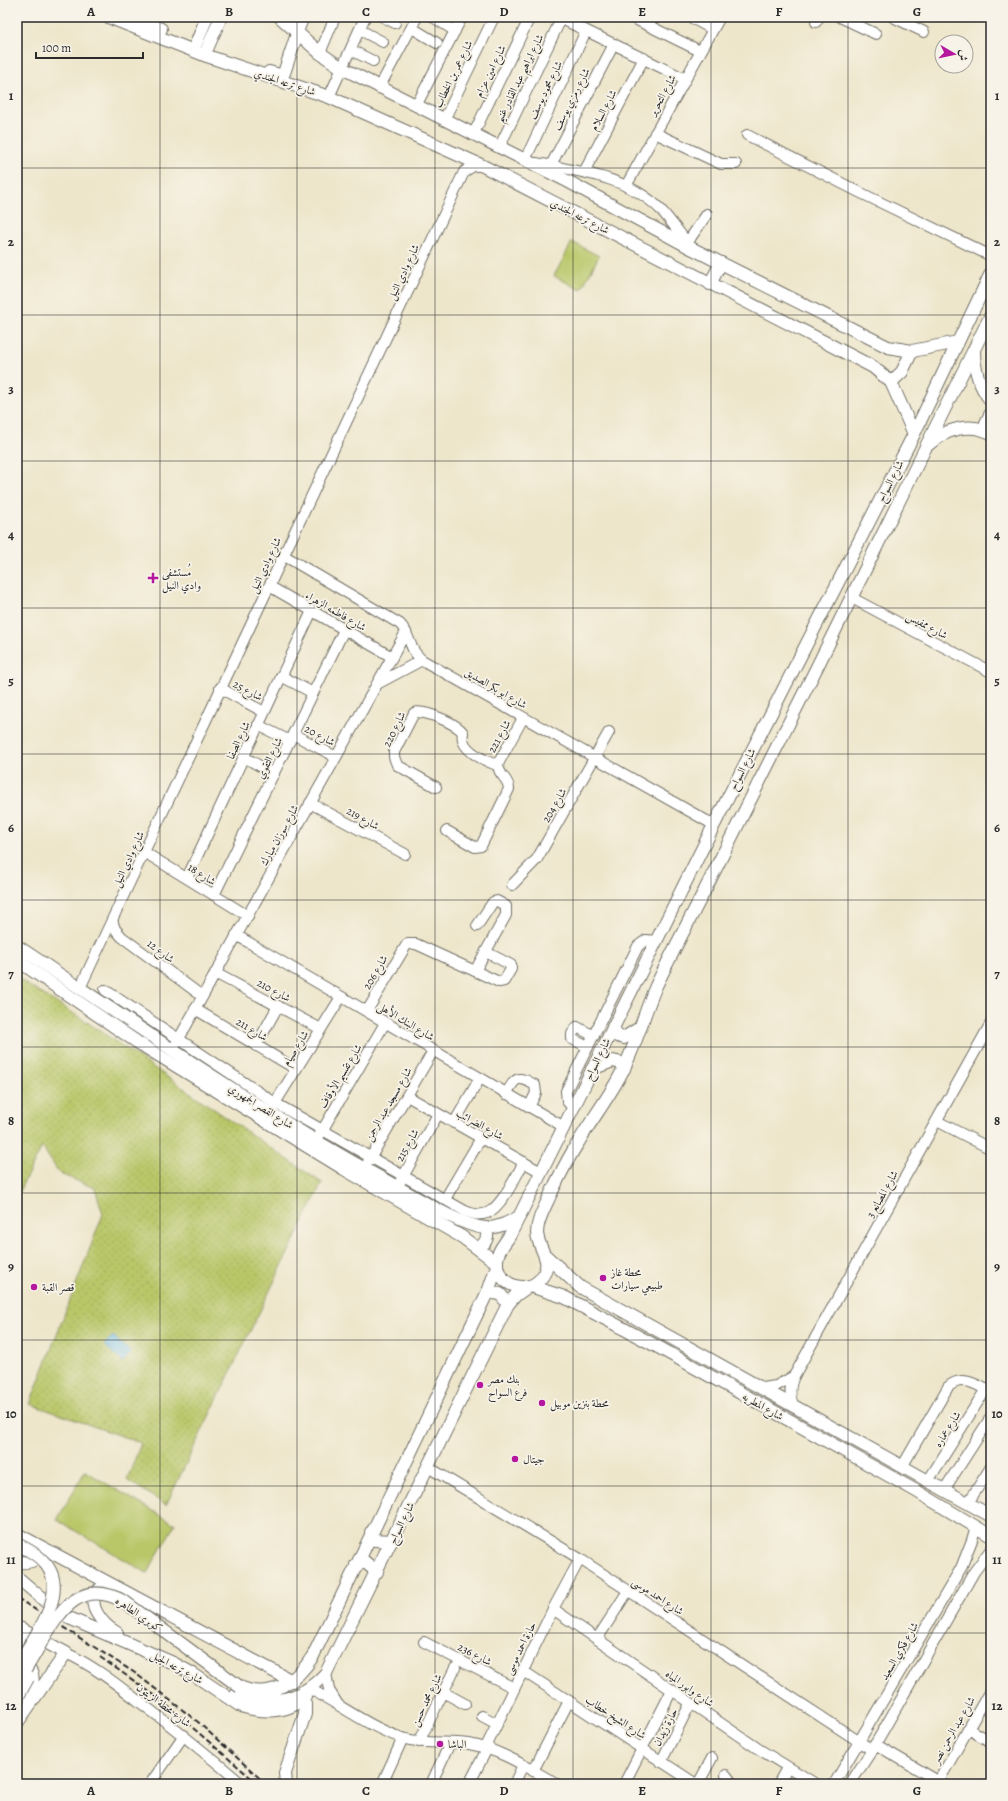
<svg xmlns="http://www.w3.org/2000/svg" width="1008" height="1801" viewBox="0 0 1008 1801" font-family="Alegreya,Amiri,serif">
<style>
.grass{fill:#b9c769;stroke:#72794a}
.garden{fill:url(#garden-dots);stroke:#72794a}
.water{fill:url(#water-ripples);stroke:#4a7488}
.lines{fill:none;stroke-linecap:round;stroke-linejoin:round}
.minor-casing{stroke:#6f6c63;stroke-width:12}
.major-casing{stroke:#6f6c63;stroke-width:14}
.minor{stroke:#fff;stroke-width:10}
.major{stroke:#fff;stroke-width:12}
.rail{stroke:#2b2b2b;stroke-width:2;stroke-dasharray:6 3;stroke-linecap:butt}
.major-bridge-casing{stroke:#6f6c63;stroke-width:14;stroke-linecap:butt}
.major-bridge{stroke:#fff;stroke-width:12}
.grid{fill:none;stroke:#2b2b2b;stroke-width:1;stroke-opacity:0.55}
.poi-dot{fill:#b5179e;stroke:#f7f3e8;stroke-width:1.5}
.labels{text-anchor:middle;stroke-width:3.5;stroke-linejoin:round;paint-order:stroke}
.street-label{font-size:11px;fill:#2b2b2b;stroke:#f7f3e8}
.poi-label{font-size:11px;fill:#2b2b2b;stroke:#f7f3e8;text-anchor:start}
.neatline{fill:none;stroke:#2b2b2b;stroke-width:1.5}
.grid-label{font-size:13px;text-anchor:middle;font-weight:bold;fill:#2b2b2b}
</style>
<defs>
<pattern id="garden-dots" width="8" height="8" patternUnits="userSpaceOnUse"><rect width="8" height="8" fill="#b9c769"/><path d="M2 2h.1M6 6h.1" fill="none" stroke="#9fab5b" stroke-width="1.8" stroke-linecap="round"/></pattern>
<pattern id="water-ripples" width="26" height="14" patternUnits="userSpaceOnUse"><rect width="26" height="14" fill="#6abde6"/><path d="M2 4q2-2 4 0t4 0M15 11q2-2 4 0t4 0" fill="none" stroke="#579abb"/></pattern>
</defs>
<rect width="100%" height="100%" fill="#f7f3e8"/>
<filter id="ink" filterUnits="userSpaceOnUse"><feTurbulence type="fractalNoise" baseFrequency=".025" numOctaves="2"/><feDisplacementMap in="SourceGraphic" scale="8" xChannelSelector="R" yChannelSelector="G"/><feConvolveMatrix kernelMatrix="1 2 1 2 8 2 1 2 1" color-interpolation-filters="sRGB"/></filter>
<filter id="wash" filterUnits="userSpaceOnUse"><feTurbulence type="fractalNoise" baseFrequency=".012" numOctaves="4" result="noise"/><feDisplacementMap in="SourceGraphic" scale="16" xChannelSelector="R" yChannelSelector="G"/><feGaussianBlur stdDeviation="0.9" result="paint"/><feColorMatrix in="noise" values="0 0 0 0 0 0 0 0 0 0 0 0 0 0 0 0 0 1.4 0 .05"/><feComposite in="paint" operator="in"/></filter>
<g filter="url(#wash)">
<rect width="100%" height="100%" fill="#eee6cb"/>
<g class="grass">
<path d="M572 242 599 256 581 290 554 276Z"/>
<path d="M85 1471 175 1524 147 1573 57 1520Z"/>
</g>
<path class="garden" d="M17 978 90 1024 322 1183 166 1505 127 1480 141 1443 30 1404 103 1214 95 1188 60 1174 42 1147 17 1195Z"/>
<path class="water" d="M113 1336 131 1353 123 1362 104 1345Z"/>
</g>
<g filter="url(#ink)">
<g class="lines">
<defs>
<g id="minor">
<path d="M383 17 395 23"/>
<path d="M433 17 455 31"/>
<path d="M558 17 685 79"/>
<path d="M631 17 700 51"/>
<path d="M690 17 712 29"/>
<path d="M840 17 876 34"/>
<path d="M893 17 924 32"/>
<path d="M816 22 819 17"/>
<path d="M412 28 437 43"/>
<path d="M360 30 383 42"/>
<path d="M297 34 304 17"/>
<path d="M351 50 373 61"/>
<path d="M320 53 335 17"/>
<path d="M379 88 417 17"/>
<path d="M329 97 365 17"/>
<path d="M416 106 462 17"/>
<path d="M444 120 494 17"/>
<path d="M655 133 721 164H736"/>
<path d="M473 135 530 17"/>
<path d="M747 135 861 193 991 256"/>
<path d="M499 148 561 19"/>
<path d="M525 160 586 31"/>
<path d="M536 163C579 171 629 177 661 210 671 221 680 234 690 246"/>
<path d="M551 165 614 44"/>
<path d="M584 172 644 58"/>
<path d="M626 186 720 17"/>
<path d="M687 243 707 214"/>
<path d="M283 555 400 624C411 635 408 649 422 660L714 825"/>
<path d="M269 586 392 657"/>
<path d="M852 598 991 672"/>
<path d="M281 676 313 693"/>
<path d="M377 684 422 660"/>
<path d="M220 688 264 712"/>
<path d="M258 725 290 741"/>
<path d="M293 734 336 757"/>
<path d="M244 757 274 774"/>
<path d="M436 787 397 765 394 757V752L414 713C423 709 458 724 463 733 459 748 481 759 494 764L499 762 523 718"/>
<path d="M310 803 405 854"/>
<path d="M447 831 475 847 481 846 509 789C509 778 497 775 498 763"/>
<path d="M144 852 248 916"/>
<path d="M187 878 312 611"/>
<path d="M512 885 537 859 609 732"/>
<path d="M214 895 344 630"/>
<path d="M112 920 115 929 122 937 202 996"/>
<path d="M236 935 564 1127"/>
<path d="M475 971 506 915V906L497 901 493 902 477 926"/>
<path d="M215 973 321 1029"/>
<path d="M80 988 464 172 473 166H483"/>
<path d="M105 990 275 1103 465 1211C473 1214 479 1216 487 1213 501 1208 516 1176 524 1162"/>
<path d="M195 1009 296 1069"/>
<path d="M367 1011 407 944H416L499 982 504 981 511 969V965L486 952"/>
<path d="M176 1044 406 632"/>
<path d="M256 1046 278 1006"/>
<path d="M588 1047 572 1039V1034L577 1027 594 1036"/>
<path d="M506 1094C516 1077 517 1075 535 1085L536 1093 529 1107"/>
<path d="M407 1096 541 1172"/>
<path d="M272 1108 341 997"/>
<path d="M573 1108 567 1101 566 1091 638 946 646 940 656 941"/>
<path d="M937 1121 991 1149"/>
<path d="M454 1123 480 1078"/>
<path d="M319 1136 385 1023"/>
<path d="M368 1162 433 1051"/>
<path d="M400 1182 438 1114"/>
<path d="M445 1199 481 1138"/>
<path d="M762 1388 776 1386 794 1376"/>
<path d="M794 1407C789 1396 789 1387 794 1376L991 1023"/>
<path d="M428 1467 580 1559 872 1750"/>
<path d="M902 1467 948 1387C962 1374 977 1385 991 1392"/>
<path d="M928 1481 986 1389"/>
<path d="M944 1490 991 1417"/>
<path d="M968 1503 991 1467"/>
<path d="M553 1609 757 1748 816 1784"/>
<path d="M597 1639 628 1591"/>
<path d="M424 1642 514 1688"/>
<path d="M66 1653C92 1665 115 1683 137 1700 173 1727 208 1755 242 1784"/>
<path d="M523 1671 696 1784"/>
<path d="M326 1673 329 1690 337 1703"/>
<path d="M310 1689C341 1705 369 1727 402 1738 424 1745 446 1741 469 1744 500 1749 530 1769 557 1784"/>
<path d="M443 1692 465 1704"/>
<path d="M482 1716 497 1724"/>
<path d="M968 1729 991 1742"/>
<path d="M419 1742 455 1668"/>
<path d="M875 1744 943 1784"/>
<path d="M485 1749 553 1609 580 1559"/>
<path d="M661 1762 690 1704"/>
<path d="M533 1771 569 1701"/>
<path d="M726 1775 733 1784"/>
<path d="M150 1784 184 1735"/>
<path d="M382 1784 403 1738"/>
<path d="M431 1784 450 1743"/>
<path d="M469 1784 487 1749"/>
<path d="M514 1784 523 1765"/>
<path d="M624 1784 672 1690"/>
<path d="M698 1784 712 1758"/>
<path d="M778 1784 787 1768"/>
<path d="M834 1784 961 1568 972 1540 976 1526"/>
<path d="M850 1784 872 1750 974 1572 991 1549"/>
<path d="M937 1784 991 1689"/>
</g>
<g id="major">
<path d="M108 17 204 55 329 97 483 166 873 367 891 382 914 434"/>
<path d="M132 17 161 29"/>
<path d="M280 17 320 53 342 68 569 182 691 248 888 347 912 351 958 342"/>
<path d="M196 44 207 17"/>
<path d="M207 49 221 17"/>
<path d="M269 72 280 75 284 73 297 34"/>
<path d="M991 273 914 434 714 825 510 1235C506 1242 500 1248 498 1255 490 1282 526 1299 542 1277 554 1261 538 1249 537 1233 537 1221 543 1211 548 1200 557 1181 566 1161 578 1143 593 1117 611 1095 624 1068 637 1042 644 1013 656 986 673 951 691 917 709 882 745 810 781 739 817 667 876 550 932 432 991 315"/>
<path d="M710 284 721 263"/>
<path d="M974 351C974 370 979 386 991 401"/>
<path d="M891 382 902 372 912 351"/>
<path d="M987 431 986 423 991 413"/>
<path d="M928 445C945 429 970 422 991 433"/>
<path d="M17 946C139 1027 261 1113 390 1183 414 1196 459 1225 485 1228 497 1229 509 1222 519 1217"/>
<path d="M17 960 137 1042 344 1169 462 1237 497 1263"/>
<path d="M613 1027 617 1036 624 1038 641 1027"/>
<path d="M592 1069 613 1061 621 1063 624 1069"/>
<path d="M479 1248C486 1243 489 1237 486 1228"/>
<path d="M546 1256 580 1287 991 1516"/>
<path d="M530 1286 564 1297 658 1347 918 1492 991 1536"/>
<path d="M488 1292 500 1294 508 1304"/>
<path d="M371 1532 375 1540 392 1541"/>
<path d="M17 1534 292 1681"/>
<path d="M17 1562C28 1563 41 1562 39 1547"/>
<path d="M356 1565 365 1562 377 1572"/>
<path d="M17 1577 52 1607 69 1618 173 1663 193 1674 239 1705C259 1713 290 1714 305 1696"/>
<path d="M101 1588C82 1602 103 1625 117 1633"/>
<path d="M17 1627 66 1653 17 1723"/>
<path d="M17 1641 22 1629"/>
<path d="M18 1665C38 1667 33 1686 30 1699"/>
<path d="M242 1688C272 1700 298 1680 313 1656L489 1289 497 1266"/>
<path d="M237 1693C272 1707 300 1701 326 1673L508 1304 516 1295 526 1288"/>
<path d="M286 1784 285 1773 305 1714V1704L302 1699"/>
</g>
</defs>
<use href="#minor" class="minor-casing"/>
<use href="#major" class="major-casing"/>
<use href="#minor" class="minor"/>
<use href="#major" class="major"/>
<g class="rail">
<path d="M17 1598 135 1673 198 1722 266 1784"/>
<path d="M100 1657 157 1697 257 1783"/>
</g>
<defs>
<g id="major-bridge">
<path d="M17 1544C26 1549 36 1553 43 1561 73 1591 33 1638 17 1666"/>
<path d="M17 1684C25 1670 34 1656 42 1641 62 1608 82 1578 125 1602L240 1687"/>
<path d="M17 1698 28 1678"/>
</g>
</defs>
<use href="#major-bridge" class="major-bridge-casing"/>
<use href="#major-bridge" class="major-bridge"/>
</g>
</g>
<path class="grid" d="M160 17V1784M297 17V1784M435 17V1784M573 17V1784M711 17V1784M848 17V1784M17 168H991M17 315H991M17 461H991M17 608H991M17 754H991M17 900H991M17 1047H991M17 1193H991M17 1340H991M17 1486H991M17 1633H991"/>
<g class="poi-dot">
<path d="M151 572h4v4h4v4h-4v4h-4v-4h-4v-4h4z"/>
<circle cx="603" cy="1278" r="4"/>
<circle cx="34" cy="1287" r="4"/>
<circle cx="480" cy="1385" r="4"/>
<circle cx="542" cy="1403" r="4"/>
<circle cx="515" cy="1459" r="4"/>
<circle cx="440" cy="1744" r="4"/>
</g>
<g class="labels">
<g class="street-label">
<text transform="translate(490 71) rotate(-64)" y="4">شارع امين عزام</text>
<text transform="translate(453 74) rotate(-64)" y="4">شارع عمر بن الخطاب</text>
<text transform="translate(519 78) rotate(-64)" y="4">شارع ابراهيم عبد القادر غنيم</text>
<text transform="translate(285 82) rotate(18)" y="4">شارع ترعه الجندي</text>
<text transform="translate(545 90) rotate(-64)" y="4">شارع محمود يوسف</text>
<text transform="translate(662 95) rotate(-61)" y="4">شارع التحرير</text>
<text transform="translate(571 99) rotate(-63)" y="4">شارع رمزي يوسف</text>
<text transform="translate(603 110) rotate(-62)" y="4">شارع السلام</text>
<text transform="translate(580 216) rotate(27)" y="4">شارع ترعه الجندي</text>
<text transform="translate(403 272) rotate(-65)" y="4">شارع وادي النيل</text>
<text transform="translate(890 481) rotate(-63)" y="4">شارع السواح</text>
<text transform="translate(265 565) rotate(-65)" y="4">شارع وادي النيل</text>
<text transform="translate(336 611) rotate(30)" y="4">شارع فاطمه الزهراء</text>
<text transform="translate(927 625) rotate(28)" y="4">شارع ممفيس</text>
<text transform="translate(496 688) rotate(30)" y="4">شارع ابو بكر الصديق</text>
<text transform="translate(248 690) rotate(28)" y="4">شارع 25</text>
<text transform="translate(394 729) rotate(-64)" y="4">شارع 220</text>
<text transform="translate(320 735) rotate(28)" y="4">شارع 20</text>
<text transform="translate(499 736) rotate(-61)" y="4">شارع 221</text>
<text transform="translate(238 740) rotate(-65)" y="4">شارع الصفا</text>
<text transform="translate(269 758) rotate(-64)" y="4">شارع التقوي</text>
<text transform="translate(742 769) rotate(-63)" y="4">شارع السواح</text>
<text transform="translate(554 805) rotate(-60)" y="4">شارع 204</text>
<text transform="translate(363 818) rotate(29)" y="4">شارع 219</text>
<text transform="translate(279 835) rotate(-61)" y="4">شارع سوزان مبارك</text>
<text transform="translate(128 859) rotate(-65)" y="4">شارع وادي النيل</text>
<text transform="translate(202 874) rotate(32)" y="4">شارع 18</text>
<text transform="translate(161 951) rotate(37)" y="4">شارع 12</text>
<text transform="translate(375 972) rotate(-60)" y="4">شارع 206</text>
<text transform="translate(274 990) rotate(28)" y="4">شارع 210</text>
<text transform="translate(406 1021) rotate(31)" y="4">شارع البنك الأهلى</text>
<text transform="translate(252 1029) rotate(31)" y="4">شارع 211</text>
<text transform="translate(295 1048) rotate(-58)" y="4">شارع صيام</text>
<text transform="translate(597 1059) rotate(-64)" y="4">شارع السواح</text>
<text transform="translate(340 1076) rotate(-59)" y="4">شارع تقسيم الأوقاف</text>
<text transform="translate(388 1104) rotate(-60)" y="4">شارع مسجد عبد الرحمن</text>
<text transform="translate(261 1106) rotate(32)" y="4">شارع القصر الجمهوري</text>
<text transform="translate(480 1124) rotate(29)" y="4">شارع الضرائب</text>
<text transform="translate(407 1145) rotate(-61)" y="4">شارع 215</text>
<text transform="translate(882 1194) rotate(-61)" y="4">شارع المصانع 3</text>
<text transform="translate(763 1406) rotate(29)" y="4">شارع المطريه</text>
<text transform="translate(947 1429) rotate(-58)" y="4">شارع عماره</text>
<text transform="translate(401 1523) rotate(-64)" y="4">شارع السواح</text>
<text transform="translate(658 1596) rotate(33)" y="4">شارع احمد موسى</text>
<text transform="translate(139 1614) rotate(34)" y="4">كوبري الطاهره</text>
<text transform="translate(520 1648) rotate(-64)" y="4">حارة احمد موسى</text>
<text transform="translate(899 1651) rotate(-60)" y="4">شارع فكري السعيد</text>
<text transform="translate(475 1654) rotate(27)" y="4">شارع 236</text>
<text transform="translate(177 1667) rotate(28)" y="4">شارع ترعه الجبل</text>
<text transform="translate(690 1688) rotate(35)" y="4">شارع وابور المياه</text>
<text transform="translate(426 1700) rotate(-64)" y="4">شارع محمد حسن</text>
<text transform="translate(164 1705) rotate(37)" y="4">شارع محطة الزيتون</text>
<text transform="translate(616 1717) rotate(33)" y="4">شارع الشيخ خطاب</text>
<text transform="translate(665 1727) rotate(-63)" y="4">حارة زيدان</text>
<text transform="translate(953 1730) rotate(-60)" y="4">شارع عبد الرحمن نصر</text>
</g>
<g class="poi-label">
<text x="162" y="576">مُستشفى<tspan x="162" dy="13">وادي النيل</tspan></text>
<text x="611" y="1276">محطة غاز<tspan x="611" dy="13">طبيعي سيارات</tspan></text>
<text x="42" y="1291">قصر القبة</text>
<text x="488" y="1383">بنك مصر<tspan x="488" dy="13">فرع السواح</tspan></text>
<text x="550" y="1407">محطة بنزين موبيل</text>
<text x="523" y="1463">جيتال</text>
<text x="448" y="1748">الباشا</text>
</g>
</g>
<rect width="1008" height="1801" fill="none" stroke="#f7f3e8" stroke-width="44"/>
<g transform="translate(954 54) rotate(99)"><circle r="19" fill="#f7f3e8" stroke="#a5a39c"/>
<path d="M0-3L7 15L0 10L-7 15Z" fill="#b5179e"/>
<text y="-6" font-size="11" font-weight="bold" text-anchor="middle" fill="#2b2b2b">ش</text>
</g>
<path d="M36 52v6h107v-6" fill="none" stroke="#2b2b2b" stroke-width="2"/>
<text x="42" y="52" font-size="12" fill="#2b2b2b" stroke="#f7f3e8" stroke-width="3" paint-order="stroke">100 m</text>
<rect x="22" y="22" width="964" height="1757" class="neatline"/>
<g class="grid-label">
<text x="91" y="16">A</text>
<text x="229" y="16">B</text>
<text x="366" y="16">C</text>
<text x="504" y="16">D</text>
<text x="642" y="16">E</text>
<text x="779" y="16">F</text>
<text x="917" y="16">G</text>
<text x="11" y="100">1</text>
<text x="997" y="100">1</text>
<text x="11" y="246">2</text>
<text x="997" y="246">2</text>
<text x="11" y="393">3</text>
<text x="997" y="393">3</text>
<text x="11" y="539">4</text>
<text x="997" y="539">4</text>
<text x="11" y="685">5</text>
<text x="997" y="685">5</text>
<text x="11" y="832">6</text>
<text x="997" y="832">6</text>
<text x="11" y="978">7</text>
<text x="997" y="978">7</text>
<text x="11" y="1125">8</text>
<text x="997" y="1125">8</text>
<text x="11" y="1271">9</text>
<text x="997" y="1271">9</text>
<text x="11" y="1418">10</text>
<text x="997" y="1418">10</text>
<text x="11" y="1564">11</text>
<text x="997" y="1564">11</text>
<text x="11" y="1710">12</text>
<text x="997" y="1710">12</text>
<text x="91" y="1795">A</text>
<text x="229" y="1795">B</text>
<text x="366" y="1795">C</text>
<text x="504" y="1795">D</text>
<text x="642" y="1795">E</text>
<text x="779" y="1795">F</text>
<text x="917" y="1795">G</text>
</g>
</svg>
